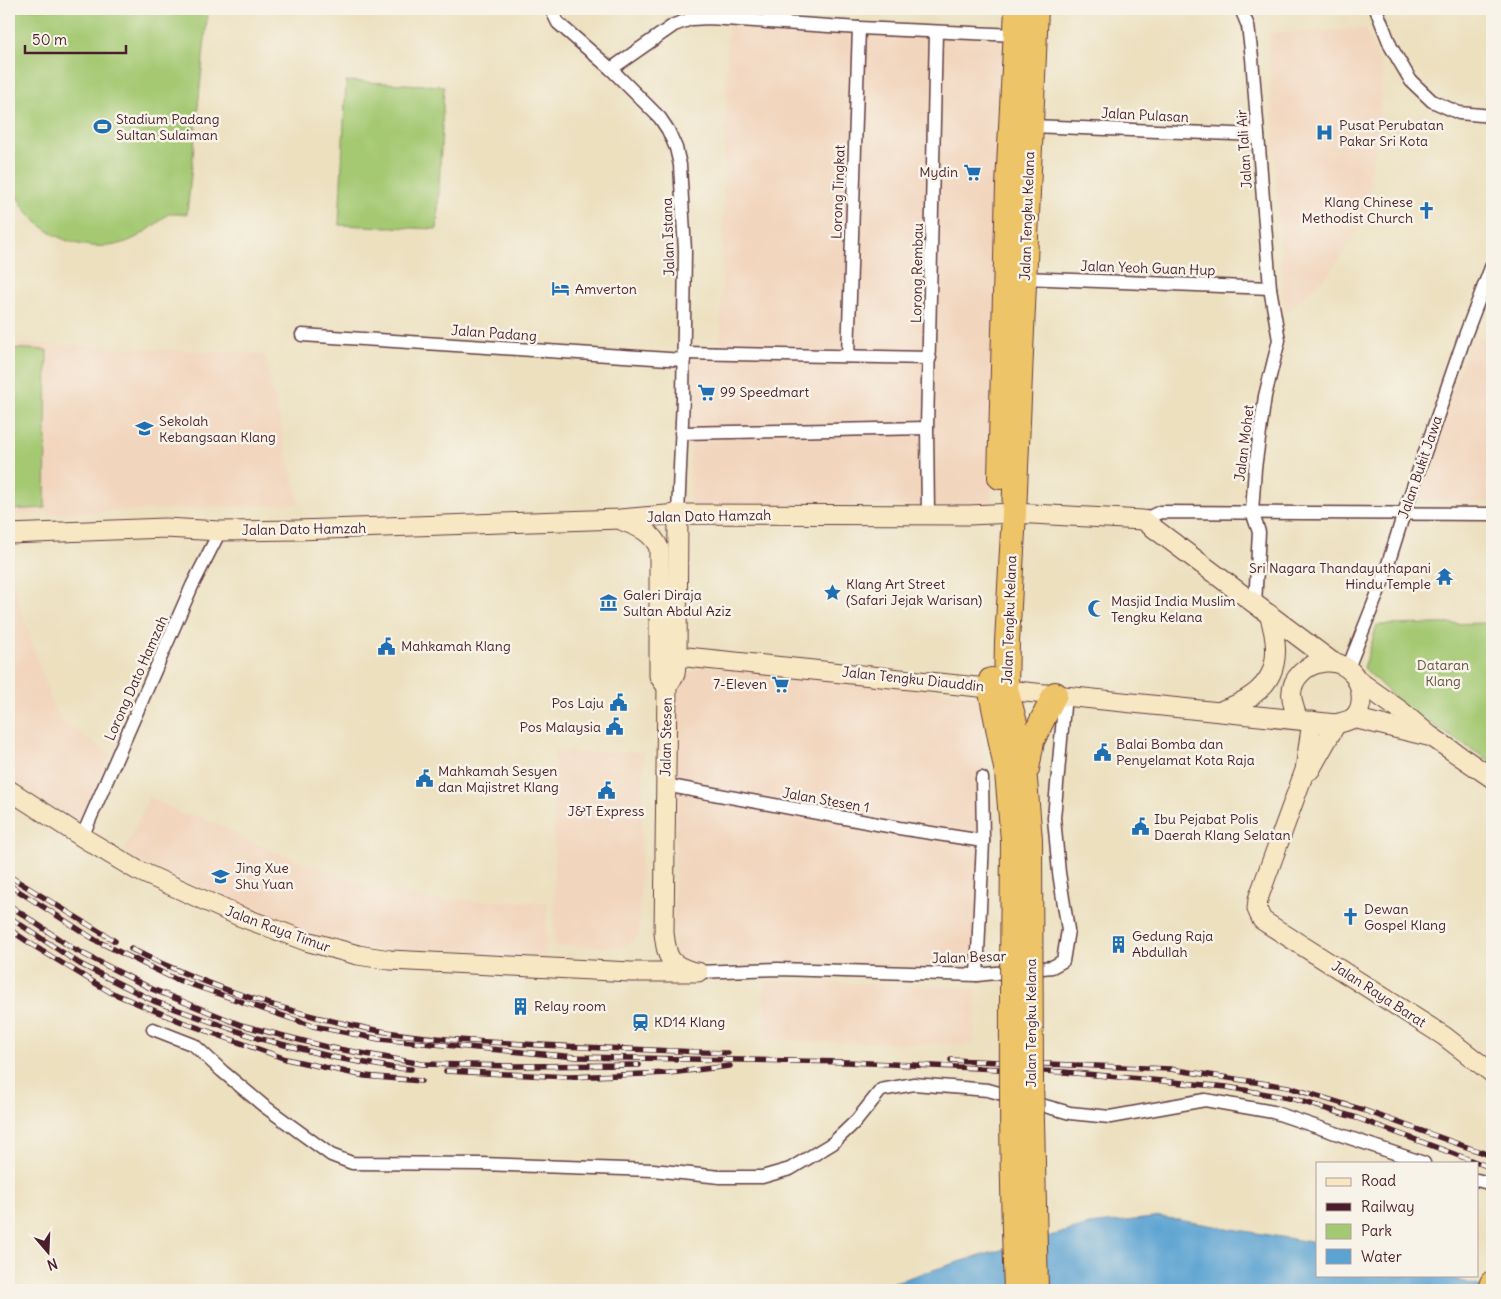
<svg xmlns="http://www.w3.org/2000/svg" width="1501" height="1299" viewBox="0 0 1501 1299" font-family="Delius,sans-serif">
<style>
.built{fill:#f2d5bd}
.green{fill:#a5c973;stroke:#78744f}
.water{fill:#5ba3d2;stroke:#52617e}
.lines{fill:none;stroke-linecap:round;stroke-linejoin:round}
.street-casing{stroke:#623c41;stroke-width:15}
.secondary-casing{stroke:#623c41;stroke-width:21}
.highway-casing{stroke:#623c41;stroke-width:26}
.street{stroke:#fff;stroke-width:12}
.secondary{stroke:#f8e7c3;stroke-width:19}
.highway{stroke:#eec469;stroke-width:24}
.rail-casing{stroke:#4a1f2b;stroke-width:5.5}
.rail{stroke:#f7f3e8;stroke-width:4;stroke-dasharray:11;stroke-linecap:butt}
.highway-bridge-casing{stroke:#623c41;stroke-width:26;stroke-linecap:butt}
.highway-bridge{stroke:#eec469;stroke-width:24}
.labels{text-anchor:middle;stroke-width:5;stroke-linejoin:round;paint-order:stroke}
.street-label{font-size:14px;fill:#4a1f2b;stroke:#f7f3e8}
.poi-label{font-size:14px;fill:#4a1f2b;stroke:#f7f3e8;text-anchor:start}
.park-label{font-size:14px;fill:#655241;stroke:#f7f3e8}
</style>
<rect width="100%" height="100%" fill="#f7f3e8"/>
<filter id="ink" filterUnits="userSpaceOnUse"><feTurbulence type="fractalNoise" baseFrequency=".02" numOctaves="2"/><feDisplacementMap in="SourceGraphic" scale="10" xChannelSelector="R" yChannelSelector="G"/><feConvolveMatrix kernelMatrix="1 2 1 2 8 2 1 2 1" color-interpolation-filters="sRGB"/></filter>
<filter id="wash" filterUnits="userSpaceOnUse"><feTurbulence type="fractalNoise" baseFrequency=".0096" numOctaves="4" result="noise"/><feDisplacementMap in="SourceGraphic" scale="20" xChannelSelector="R" yChannelSelector="G"/><feGaussianBlur stdDeviation="1.12" result="paint"/><feColorMatrix in="noise" values="0 0 0 0 0 0 0 0 0 0 0 0 0 0 0 0 0 1.4 0 .05"/><feComposite in="paint" operator="in"/></filter>
<g filter="url(#wash)">
<rect width="100%" height="100%" fill="#ece0bf"/>
<g class="built">
<path d="M728 26 1008 39 991 506H690L689 359 720 358Z"/>
<path d="M1366 29 1384 74 1369 193 1362 223 1329 274 1284 313 1268 33Z"/>
<path d="M1472 335 1492 341V503L1415 500Z"/>
<path d="M9 343 264 354 299 504 9 515Z"/>
<path d="M9 571 54 710 64 723 111 754 78 823 9 780Z"/>
<path d="M701 666 975 695 983 706 985 968 971 970 679 962 674 956 677 689 683 678Z"/>
<path d="M554 752H644L639 935 624 947 554 946Z"/>
<path d="M149 797 182 814 199 816 270 850 365 885 428 900 547 902 546 959 392 953 357 946 307 933 246 910 144 864 124 852Z"/>
<path d="M764 980 977 988 974 1045 765 1040Z"/>
</g>
<g class="green">
<path d="M13 9H208L187 214H168C139 239 119 252 79 244 48 238 19 211 10 180 6 167 9 151 9 138 9 95 10 52 13 9Z"/>
<path d="M346 81 444 86 437 229 339 225Z"/>
<path d="M9 348 47 350 45 508 9 510Z"/>
<path d="M1492 623V762L1405 708 1364 668 1377 625Z"/>
</g>
<path class="water" d="M1161 1217 1317 1243V1275H1442L1492 1290H869L962 1261 1089 1225Z"/>
</g>
<g filter="url(#ink)">
<g class="lines">
<defs>
<g id="street">
<path d="M551 9 558 23 611 69 660 118 668 130 676 148 680 165 685 251 683 398 678 514"/>
<path d="M1241 9 1248 26 1252 58 1270 288 1279 340 1265 396 1255 468 1252 512 1259 532 1255 604"/>
<path d="M1376 9 1391 47 1411 81 1432 101 1459 113 1492 116"/>
<path d="M611 69 674 25 691 19 709 18 859 28 1016 35"/>
<path d="M1031 126 1258 135"/>
<path d="M1024 278 1270 288"/>
<path d="M302 335 684 360"/>
<path d="M684 353 930 358"/>
<path d="M848 356 859 28"/>
<path d="M681 433 927 428"/>
<path d="M928 514 927 428 936 32"/>
<path d="M1143 520 1160 512 1492 514"/>
<path d="M1348 668 1383 580 1404 513 1466 333 1492 265"/>
<path d="M665 785 899 828 983 841"/>
<path d="M82 837 192 586 220 531"/>
<path d="M698 972 778 969 977 975 1052 967 1063 961 1068 930 1059 873 1054 818 1065 695"/>
<path d="M977 975 983 841 982 778"/>
<path d="M153 1029 194 1045 222 1071 264 1106 331 1155 352 1163 482 1164 653 1170 720 1177H762L790 1169 833 1143 857 1120 881 1090 914 1084 988 1090 1070 1113 1110 1117 1205 1100 1273 1112 1424 1163"/>
<path d="M1477 1180 1492 1184"/>
</g>
<g id="secondary">
<path d="M678 514 677 656 675 674 667 687 664 933C667 955 667 964 691 971"/>
<path d="M623 521C639 527 652 532 659 548V676L667 687"/>
<path d="M9 534 165 528 220 531 297 530 620 519 678 514 969 515 1014 513 1143 520 1331 661"/>
<path d="M677 656 1336 724C1342 722 1350 721 1354 717 1367 704 1361 678 1347 668 1333 658 1313 661 1301 673 1287 687 1291 701 1298 719"/>
<path d="M1356 679 1401 711 1429 735"/>
<path d="M1223 710C1273 692 1285 664 1269 614"/>
<path d="M1353 718 1432 737 1492 778"/>
<path d="M1312 721 1305 770 1258 899 1257 909 1262 920 1444 1036 1492 1073"/>
<path d="M1310 770 1336 724"/>
<path d="M9 790 82 837 137 870 239 916 306 941 358 955 390 960 631 972H698"/>
</g>
<g id="highway">
<path d="M1000 477 1008 186 1017 9"/>
<path d="M991 680 990 687 1007 773 1013 840"/>
<path d="M1027 769 1032 741 1055 694"/>
<path d="M1030 840 1025 780 1015 723 1006 689 1007 642 1014 513 1036 9"/>
<path d="M1490 1290 1492 1283"/>
</g>
</defs>
<use href="#street" class="street-casing"/>
<use href="#secondary" class="secondary-casing"/>
<use href="#highway" class="highway-casing"/>
<use href="#street" class="street"/>
<use href="#secondary" class="secondary"/>
<use href="#highway" class="highway"/>
<defs>
<g id="rail">
<path d="M9 876 115 941"/>
<path d="M9 885 97 941 175 979 313 1026 379 1039 576 1057 848 1062 1064 1072 1227 1087 1294 1099 1357 1118 1492 1168"/>
<path d="M9 905 72 948 152 989 241 1025 327 1047 422 1064 515 1066 639 1065"/>
<path d="M9 917 80 964 156 1002 257 1038 337 1058 394 1068 411 1069"/>
<path d="M9 929 34 946 110 992 182 1022 286 1059 365 1076 421 1081"/>
<path d="M131 949C206 986 287 1013 370 1029 416 1038 463 1041 509 1043 582 1048 655 1050 728 1053"/>
<path d="M951 1060 1170 1069 1288 1087 1363 1110 1492 1156"/>
<path d="M446 1071 569 1077 669 1073 730 1066"/>
</g>
</defs>
<use href="#rail" class="rail-casing"/>
<use href="#rail" class="rail"/>
<defs>
<g id="highway-bridge">
<path d="M1013 840C1012 990 1010 1140 1016 1290"/>
<path d="M1030 840 1031 1079 1036 1290"/>
</g>
</defs>
<use href="#highway-bridge" class="highway-bridge-casing"/>
<use href="#highway-bridge" class="highway-bridge"/>
</g>
</g>
<defs>
<symbol id="stadium-bare" viewBox="-9 -9 18 18"><path d="M0-5a6.5 5 0 1 0 0 10a6.5 5 0 1 0 0-10ZM-3.5-1.8h7v3.6h-7Z" fill="#1f6fb2" stroke="#f7f3e8" stroke-width="2.5" paint-order="stroke"/></symbol>
<symbol id="hospital-bare" viewBox="-9 -9 18 18"><path d="M-5-5h3v3.5h4V-5h3V5h-3V1.5h-4V5h-3Z" fill="#1f6fb2" stroke="#f7f3e8" stroke-width="2.5" paint-order="stroke"/></symbol>
<symbol id="supermarket-bare" viewBox="-9 -9 18 18"><path d="M-6-5.5h2.5l.6 2H6L4.5 2H-2.5L-4.4-4H-6ZM-1.5 3.2a1.3 1.3 0 1 0 .1 0ZM3 3.2a1.3 1.3 0 1 0 .1 0Z" fill="#1f6fb2" stroke="#f7f3e8" stroke-width="2.5" paint-order="stroke"/></symbol>
<symbol id="church-bare" viewBox="-9 -9 18 18"><path d="M-1.2-6h2.4v3.5h3.3v2.4h-3.3V6h-2.4V-.1h-3.3v-2.4h3.3Z" fill="#1f6fb2" stroke="#f7f3e8" stroke-width="2.5" paint-order="stroke"/></symbol>
<symbol id="hotel-bare" viewBox="-9 -9 18 18"><path d="M-6-4.5h1.5V1H6V5H4.5V3h-9V5H-6ZM-4 0a1.8 1.8 0 1 1 3.6 0ZM.5 0V-2.5h3Q6-2.5 6 0Z" fill="#1f6fb2" stroke="#f7f3e8" stroke-width="2.5" paint-order="stroke"/></symbol>
<symbol id="school-bare" viewBox="-9 -9 18 18"><path d="M0-5L7-2L0 1L-7-2ZM-4 1L0 2.5L4 1V4Q0 6-4 4Z" fill="#1f6fb2" stroke="#f7f3e8" stroke-width="2.5" paint-order="stroke"/></symbol>
<symbol id="temple-bare" viewBox="-9 -9 18 18"><path d="M0-6L5-2H3V0L6.5 2.5H4V6H1.5V3h-3V6H-4V2.5H-6.5L-3 0V-2H-5Z" fill="#1f6fb2" stroke="#f7f3e8" stroke-width="2.5" paint-order="stroke"/></symbol>
<symbol id="sight-bare" viewBox="-9 -9 18 18"><path d="M0-6L1.8-2.2L6-1.7L2.9 1.2L3.7 5.4L0 3.3L-3.7 5.4L-2.9 1.2L-6-1.7L-1.8-2.2Z" fill="#1f6fb2" stroke="#f7f3e8" stroke-width="2.5" paint-order="stroke"/></symbol>
<symbol id="museum-bare" viewBox="-9 -9 18 18"><path d="M0-6L6-3V-2H-6V-3ZM-5-1h2V3h-2ZM-1-1h2V3h-2ZM3-1h2V3H3ZM-6 4H6V6H-6Z" fill="#1f6fb2" stroke="#f7f3e8" stroke-width="2.5" paint-order="stroke"/></symbol>
<symbol id="mosque-bare" viewBox="-9 -9 18 18"><path d="M3.5-4.9A6 6 0 1 0 3.5 4.9A5 5 0 1 1 3.5-4.9Z" fill="#1f6fb2" stroke="#f7f3e8" stroke-width="2.5" paint-order="stroke"/></symbol>
<symbol id="civic-bare" viewBox="-9 -9 18 18"><path d="M-.6-6.5H3V-4.5H.6V-3L4-1V1h2V6H-6V1h2V-1L-.6-3ZM-1.2 2.5V6h2.4V2.5Z" fill="#1f6fb2" stroke="#f7f3e8" stroke-width="2.5" paint-order="stroke"/></symbol>
<symbol id="university-bare" viewBox="-9 -9 18 18"><path d="M0-5L7-2L0 1L-7-2ZM-4 1L0 2.5L4 1V4Q0 6-4 4Z" fill="#1f6fb2" stroke="#f7f3e8" stroke-width="2.5" paint-order="stroke"/></symbol>
<symbol id="building-bare" viewBox="-9 -9 18 18"><path d="M-4-6H4V6H1V3H-1V6H-4ZM-2.5-4.3h1.7v1.8h-1.7ZM.8-4.3h1.7v1.8H.8ZM-2.5-1h1.7V.8h-1.7ZM.8-1h1.7V.8H.8Z" fill="#1f6fb2" stroke="#f7f3e8" stroke-width="2.5" paint-order="stroke"/></symbol>
<symbol id="station-bare" viewBox="-9 -9 18 18"><path d="M-3-6H3Q5-6 5-4V2Q5 4 3 4L4.5 6H3L1.5 4h-3L-3 6H-4.5L-3 4Q-5 4-5 2V-4Q-5-6-3-6ZM-3.5-4v3h7v-3ZM-3.5 1v1.5H-2V1ZM2 1v1.5H3.5V1Z" fill="#1f6fb2" stroke="#f7f3e8" stroke-width="2.5" paint-order="stroke"/></symbol>
</defs>
<g fill-rule="evenodd">
<use href="#stadium-bare" x="90" y="114" width="25" height="25"/>
<use href="#hospital-bare" x="1312" y="120" width="25" height="25"/>
<use href="#supermarket-bare" x="960" y="160" width="25" height="25"/>
<use href="#church-bare" x="1414" y="198" width="25" height="25"/>
<use href="#hotel-bare" x="548" y="276" width="25" height="25"/>
<use href="#supermarket-bare" x="694" y="380" width="25" height="25"/>
<use href="#school-bare" x="132" y="416" width="25" height="25"/>
<use href="#temple-bare" x="1432" y="564" width="25" height="25"/>
<use href="#sight-bare" x="820" y="580" width="25" height="25"/>
<use href="#museum-bare" x="596" y="590" width="25" height="25"/>
<use href="#mosque-bare" x="1084" y="596" width="25" height="25"/>
<use href="#civic-bare" x="374" y="634" width="25" height="25"/>
<use href="#supermarket-bare" x="768" y="672" width="25" height="25"/>
<use href="#civic-bare" x="606" y="690" width="25" height="25"/>
<use href="#civic-bare" x="602" y="714" width="25" height="25"/>
<use href="#civic-bare" x="1090" y="740" width="25" height="25"/>
<use href="#civic-bare" x="412" y="766" width="25" height="25"/>
<use href="#civic-bare" x="594" y="778" width="25" height="25"/>
<use href="#civic-bare" x="1128" y="814" width="25" height="25"/>
<use href="#university-bare" x="208" y="864" width="25" height="25"/>
<use href="#church-bare" x="1338" y="904" width="25" height="25"/>
<use href="#building-bare" x="1106" y="932" width="25" height="25"/>
<use href="#building-bare" x="508" y="994" width="25" height="25"/>
<use href="#station-bare" x="628" y="1010" width="25" height="25"/>
</g>
<g class="labels">
<g class="street-label">
<text transform="translate(1145 115) rotate(3)" y="5">Jalan Pulasan</text>
<text transform="translate(1244 149) rotate(-94)" y="5">Jalan Tali Air</text>
<text transform="translate(838 192) rotate(-88)" y="5">Lorong Tingkat</text>
<text transform="translate(1027 216) rotate(-88)" y="5">Jalan Tengku Kelana</text>
<text transform="translate(668 237) rotate(-92)" y="5">Jalan Istana</text>
<text transform="translate(1148 268) rotate(2)" y="5">Jalan Yeoh Guan Hup</text>
<text transform="translate(917 273) rotate(-89)" y="5">Lorong Rembau</text>
<text transform="translate(494 333) rotate(4)" y="5">Jalan Padang</text>
<text transform="translate(1244 443) rotate(-83)" y="5">Jalan Mohet</text>
<text transform="translate(1420 467) rotate(-71)" y="5">Jalan Bukit Jawa</text>
<text transform="translate(709 516) rotate(-1)" y="5">Jalan Dato Hamzah</text>
<text transform="translate(304 529) rotate(-1)" y="5">Jalan Dato Hamzah</text>
<text transform="translate(1009 620) rotate(-88)" y="5">Jalan Tengku Kelana</text>
<text transform="translate(136 678) rotate(-66)" y="5">Lorong Dato Hamzah</text>
<text transform="translate(913 679) rotate(6)" y="5">Jalan Tengku Diauddin</text>
<text transform="translate(666 737) rotate(-89)" y="5">Jalan Stesen</text>
<text transform="translate(826 800) rotate(10)" y="5">Jalan Stesen 1</text>
<text transform="translate(278 929) rotate(20)" y="5">Jalan Raya Timur</text>
<text transform="translate(969 957) rotate(-2)" y="5">Jalan Besar</text>
<text transform="translate(1379 994) rotate(33)" y="5">Jalan Raya Barat</text>
<text transform="translate(1031 1023) rotate(-90)" y="5">Jalan Tengku Kelana</text>
</g>
<g class="poi-label">
<text x="116" y="124">Stadium Padang<tspan x="116" dy="16">Sultan Sulaiman</tspan></text>
<text x="1339" y="130">Pusat Perubatan<tspan x="1339" dy="16">Pakar Sri Kota</tspan></text>
<text x="958" y="177" text-anchor="end">Mydin</text>
<text x="1413" y="207" text-anchor="end">Klang Chinese<tspan x="1413" dy="16">Methodist Church</tspan></text>
<text x="575" y="294">Amverton</text>
<text x="720" y="397">99 Speedmart</text>
<text x="159" y="426">Sekolah<tspan x="159" dy="16">Kebangsaan Klang</tspan></text>
<text x="1431" y="573" text-anchor="end">Sri Nagara Thandayuthapani<tspan x="1431" dy="16">Hindu Temple</tspan></text>
<text x="846" y="589">Klang Art Street<tspan x="846" dy="16">(Safari Jejak Warisan)</tspan></text>
<text x="623" y="600">Galeri Diraja<tspan x="623" dy="16">Sultan Abdul Aziz</tspan></text>
<text x="1111" y="606">Masjid India Muslim<tspan x="1111" dy="16">Tengku Kelana</tspan></text>
<text x="401" y="651">Mahkamah Klang</text>
<text x="767" y="689" text-anchor="end">7-Eleven</text>
<text x="604" y="708" text-anchor="end">Pos Laju</text>
<text x="601" y="732" text-anchor="end">Pos Malaysia</text>
<text x="1116" y="749">Balai Bomba dan<tspan x="1116" dy="16">Penyelamat Kota Raja</tspan></text>
<text x="438" y="776">Mahkamah Sesyen<tspan x="438" dy="16">dan Majistret Klang</tspan></text>
<text x="606" y="816" text-anchor="middle">J&amp;T Express</text>
<text x="1154" y="824">Ibu Pejabat Polis<tspan x="1154" dy="16">Daerah Klang Selatan</tspan></text>
<text x="235" y="873">Jing Xue<tspan x="235" dy="16">Shu Yuan</tspan></text>
<text x="1364" y="914">Dewan<tspan x="1364" dy="16">Gospel Klang</tspan></text>
<text x="1132" y="941">Gedung Raja<tspan x="1132" dy="16">Abdullah</tspan></text>
<text x="534" y="1011">Relay room</text>
<text x="654" y="1027">KD14 Klang</text>
</g>
<g class="park-label">
<text x="1443" y="670">Dataran<tspan x="1443" dy="16">Klang</tspan></text>
</g>
</g>
<rect width="1501" height="1299" fill="none" stroke="#f7f3e8" stroke-width="30"/>
<rect x="1316" y="1162" width="162" height="115" fill="#f7f3e8" stroke="#b29e9c"/>
<rect x="1326" y="1178" width="25" height="8" fill="#f8e7c3" stroke="#b29e9c"/>
<text x="1361" y="1186" font-size="15" fill="#4a1f2b">Road</text>
<rect x="1326" y="1203" width="25" height="8" fill="#4a1f2b" stroke="#b29e9c"/>
<text x="1361" y="1212" font-size="15" fill="#4a1f2b">Railway</text>
<rect x="1326" y="1224" width="25" height="15" fill="#a5c973" stroke="#b29e9c"/>
<text x="1361" y="1236" font-size="15" fill="#4a1f2b">Park</text>
<rect x="1326" y="1249" width="25" height="15" fill="#5ba3d2" stroke="#b29e9c"/>
<text x="1361" y="1262" font-size="15" fill="#4a1f2b">Water</text>
<g transform="translate(48 1252) rotate(161)" stroke="#f7f3e8" stroke-width="4" paint-order="stroke">
<path d="M0-4L9 19L0 12L-9 19Z" fill="#4a1f2b"/>
<text y="-8" font-size="14" font-weight="bold" text-anchor="middle" fill="#4a1f2b">N</text>
</g>
<path d="M25 45v8h101v-8" fill="none" stroke="#4a1f2b" stroke-width="2.5"/>
<text x="32" y="45" font-size="15" fill="#4a1f2b" stroke="#f7f3e8" stroke-width="4" paint-order="stroke">50 m</text>
</svg>
